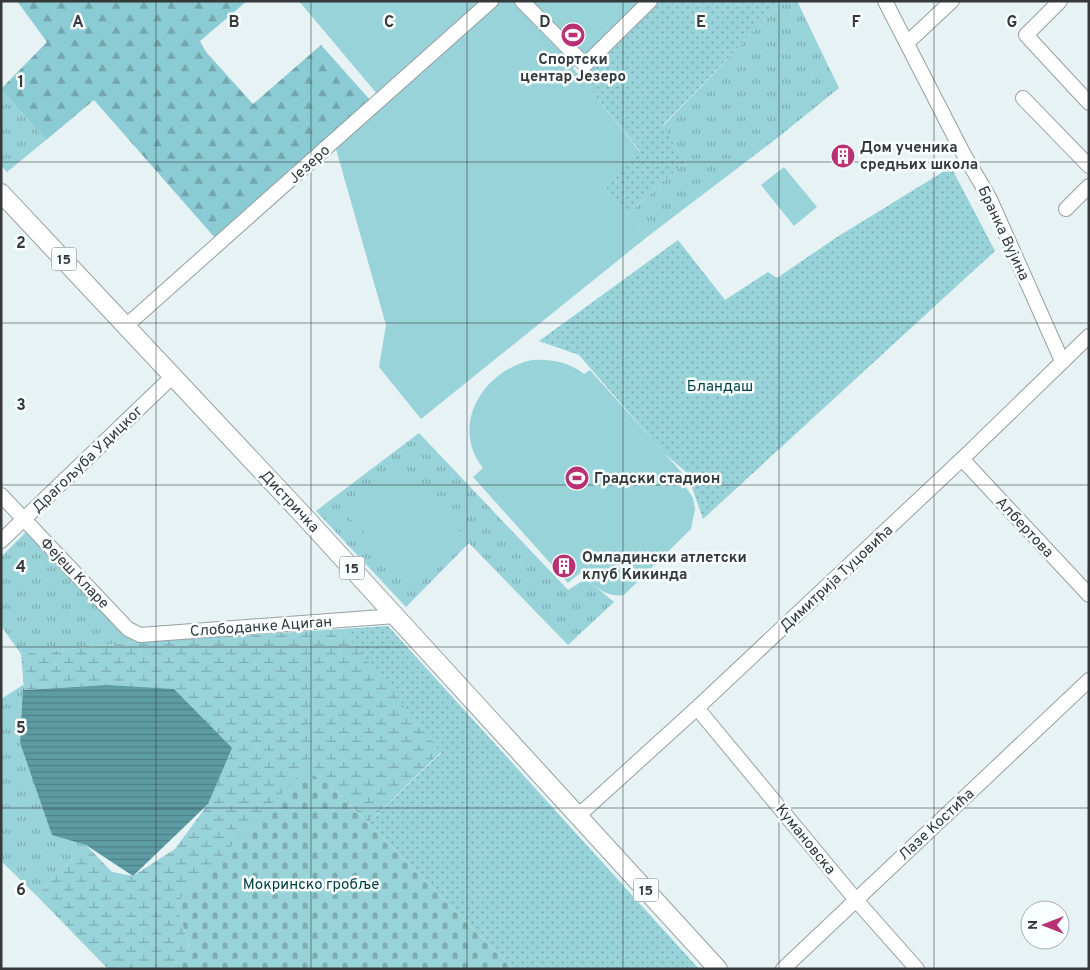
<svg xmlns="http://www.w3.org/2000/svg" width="1090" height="970" viewBox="0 0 1090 970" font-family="Overpass,sans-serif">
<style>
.grass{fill:url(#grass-tufts)}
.forest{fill:url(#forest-firs)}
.wetland{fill:url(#wetland-marsh)}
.cemetery{fill:url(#cemetery-stones)}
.park{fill:url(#park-dots)}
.garden{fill:#98d3d9}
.water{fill:url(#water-rules)}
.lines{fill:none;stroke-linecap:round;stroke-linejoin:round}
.minor-casing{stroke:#95a0a1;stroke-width:16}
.major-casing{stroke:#95a0a1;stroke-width:20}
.minor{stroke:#fff;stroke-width:14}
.major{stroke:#fff;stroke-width:18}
.grid{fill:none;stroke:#35393a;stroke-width:1;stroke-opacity:0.55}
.labels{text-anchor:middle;stroke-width:5;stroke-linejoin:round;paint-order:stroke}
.shield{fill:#f9fefe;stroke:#707475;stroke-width:1}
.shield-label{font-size:14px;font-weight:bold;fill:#35393a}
.poi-label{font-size:15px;font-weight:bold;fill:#35393a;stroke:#f9fefe;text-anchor:start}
.street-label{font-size:15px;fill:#35393a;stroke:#f9fefe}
.park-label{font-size:15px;fill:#003e43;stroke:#f9fefe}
.grid-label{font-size:16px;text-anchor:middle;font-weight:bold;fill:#35393a;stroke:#f9fefe;stroke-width:5;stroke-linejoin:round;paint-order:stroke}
</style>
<defs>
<pattern id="grass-tufts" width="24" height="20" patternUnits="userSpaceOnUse" patternTransform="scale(1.25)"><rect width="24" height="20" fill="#98d3d9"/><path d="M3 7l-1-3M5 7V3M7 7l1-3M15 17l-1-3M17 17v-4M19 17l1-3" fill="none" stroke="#7dacb1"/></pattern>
<pattern id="forest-firs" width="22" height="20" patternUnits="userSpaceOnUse" patternTransform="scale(1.25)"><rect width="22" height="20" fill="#8bcbd3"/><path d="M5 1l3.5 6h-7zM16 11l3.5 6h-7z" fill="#72a6ac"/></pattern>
<pattern id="wetland-marsh" width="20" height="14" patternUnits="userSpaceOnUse" patternTransform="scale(1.25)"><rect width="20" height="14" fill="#98d3d9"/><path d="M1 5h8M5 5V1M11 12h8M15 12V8" fill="none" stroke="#7dacb1"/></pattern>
<pattern id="cemetery-stones" width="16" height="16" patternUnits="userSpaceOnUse" patternTransform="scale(1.25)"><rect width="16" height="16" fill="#98d3d9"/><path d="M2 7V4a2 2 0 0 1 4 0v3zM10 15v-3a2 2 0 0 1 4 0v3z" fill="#7dacb1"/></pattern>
<pattern id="park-dots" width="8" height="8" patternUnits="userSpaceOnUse" patternTransform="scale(1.25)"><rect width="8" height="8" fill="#98d3d9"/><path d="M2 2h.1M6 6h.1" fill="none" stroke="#7dacb1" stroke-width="1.8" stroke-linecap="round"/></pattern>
<pattern id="water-rules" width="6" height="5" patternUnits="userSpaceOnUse" patternTransform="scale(1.25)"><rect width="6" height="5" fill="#5d9ca3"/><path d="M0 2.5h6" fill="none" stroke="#4e8086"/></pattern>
</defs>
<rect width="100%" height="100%" fill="#e6f2f3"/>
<g class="grass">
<path d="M783 1H797L839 88 781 135 647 237 627 215 685 162 663 126Z"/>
<path d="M1 89 46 140 7 172 1 166Z"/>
<path d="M419 433 568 590 586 579 614 602 568 645 469 543 406 607 316 511Z"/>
<path d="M26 532 135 642 21 654 1 626V557Z"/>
<path d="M23 685 20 743 52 834 86 845 37 896 1 861V699Z"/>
</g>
<path class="forest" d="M17 1H247L200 41 206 52 253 104 321 45 371 101 216 239 94 100 46 140 1 89 47 42Z"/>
<path class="wetland" d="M342 629 444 749 368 823 331 786 198 881 177 903 189 947 171 969H108L37 896 86 845 112 872 133 876 175 849 208 804 106 685 24 690 21 654 135 642Z"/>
<path class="cemetery" d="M304 770 331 786 513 969H171L189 947 177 903Z"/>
<g class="park">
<path d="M657 1H783L663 125 685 162 627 215 605 189 640 151 579 76Z"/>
<path d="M951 167 995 251 703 519 687 473 664 453 579 355 539 341 678 240 725 300 768 272 777 278 837 237Z"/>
<path d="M388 626 699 969H513L368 823 441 753 342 629Z"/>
</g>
<g class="garden">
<path d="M299 1H479L378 95Z"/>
<path d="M495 1H641L573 68 640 152 605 189 647 237 421 419 379 367 386 325 336 149Z"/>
<path d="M784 167 817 207 794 226 761 185Z"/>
<path d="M532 360C551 359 569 362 584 374L590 370 684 475 680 478 693 498 695 509 691 529 624 595C605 598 592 584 580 573L568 583 473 477 483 468C449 425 484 370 532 360Z"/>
<path d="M393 463 467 539 417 587 343 511Z"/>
</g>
<path class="water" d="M23 685 24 690 106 685 174 689 232 748 208 804 133 876 86 845 52 835 20 743Z"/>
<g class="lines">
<defs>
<g id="minor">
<path d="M522 1 585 65 650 1"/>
<path d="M885 1 963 153 989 197 1062 361"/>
<path d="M1060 1 1026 35 1089 103"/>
<path d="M907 43 952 1"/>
<path d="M1023 98 1089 166"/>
<path d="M1066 209 1089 186"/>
<path d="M127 325 491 1"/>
<path d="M962 459 1089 595"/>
<path d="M1 495 128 629 140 635 396 616"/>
<path d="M1 541 173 376"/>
<path d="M697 708 856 900 917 969"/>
<path d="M578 816 697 708 962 459 1089 336"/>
<path d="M783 969 1089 680"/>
</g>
<path id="major" d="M1 193 303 515 718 969"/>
</defs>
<use href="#minor" class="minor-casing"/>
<use href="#major" class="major-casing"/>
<use href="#minor" class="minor"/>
<use href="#major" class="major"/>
</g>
<path class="grid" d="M156 1V969M311 1V969M467 1V969M623 1V969M779 1V969M934 1V969M1 162H1089M1 323H1089M1 485H1089M1 647H1089M1 808H1089"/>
<defs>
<symbol id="stadium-disc" viewBox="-11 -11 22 22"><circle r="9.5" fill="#b83173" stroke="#f9fefe"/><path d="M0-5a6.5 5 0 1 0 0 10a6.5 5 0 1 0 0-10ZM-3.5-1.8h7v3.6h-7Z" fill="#fff"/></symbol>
<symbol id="building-disc" viewBox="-11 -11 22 22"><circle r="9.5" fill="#b83173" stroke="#f9fefe"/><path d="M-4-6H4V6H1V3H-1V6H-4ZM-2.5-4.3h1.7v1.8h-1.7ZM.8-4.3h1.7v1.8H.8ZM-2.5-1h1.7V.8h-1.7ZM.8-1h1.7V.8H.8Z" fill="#fff"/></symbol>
</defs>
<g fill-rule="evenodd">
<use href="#stadium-disc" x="559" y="21" width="28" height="28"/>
<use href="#building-disc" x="829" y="142" width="28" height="28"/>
<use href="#stadium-disc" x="563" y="464" width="28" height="28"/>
<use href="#building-disc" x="550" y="552" width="28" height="28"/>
</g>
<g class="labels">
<g class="shield">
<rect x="51.5" y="247.5" width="25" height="23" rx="4"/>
<rect x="339.5" y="556.5" width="25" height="23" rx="4"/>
<rect x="633.5" y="878.5" width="25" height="23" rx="4"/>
</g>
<g class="shield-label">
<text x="64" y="264">15</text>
<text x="352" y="573">15</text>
<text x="646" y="895">15</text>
</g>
<g class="poi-label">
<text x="573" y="64" text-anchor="middle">Спортски<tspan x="573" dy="17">центар Језеро</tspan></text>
<text x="860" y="152">Дом ученика<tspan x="860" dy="17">средњих школа</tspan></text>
<text x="594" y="483">Градски стадион</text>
<text x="582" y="562">Омладински атлетски<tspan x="582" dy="17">клуб Кикинда</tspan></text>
</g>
<g class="street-label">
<text transform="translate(309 164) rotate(-42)" y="5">Језеро</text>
<text transform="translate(1004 233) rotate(65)" y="5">Бранка Вујина</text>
<text transform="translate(87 459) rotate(-44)" y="5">Драгољуба Удицког</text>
<text transform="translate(290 501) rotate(47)" y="5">Дистричка</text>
<text transform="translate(1025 527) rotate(47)" y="5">Албертова</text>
<text transform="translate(75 573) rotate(46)" y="5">Фејеш Кларе</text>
<text transform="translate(836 578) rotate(-43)" y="5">Димитрија Туцовића</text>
<text transform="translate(261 626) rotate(-4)" y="5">Слободанке Ациган</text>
<text transform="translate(936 824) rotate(-43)" y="5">Лазе Костића</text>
<text transform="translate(806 839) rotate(51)" y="5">Кумановска</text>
</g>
<g class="park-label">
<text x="720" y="391">Бландаш</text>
<text x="311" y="889">Мокринско гробље</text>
</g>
</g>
<g class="grid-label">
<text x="78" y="27">A</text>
<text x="234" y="27">B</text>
<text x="389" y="27">C</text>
<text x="545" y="27">D</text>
<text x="701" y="27">E</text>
<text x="856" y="27">F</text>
<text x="1012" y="27">G</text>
<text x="21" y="87">1</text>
<text x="21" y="248">2</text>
<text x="21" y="410">3</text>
<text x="21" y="572">4</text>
<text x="21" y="733">5</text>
<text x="21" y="895">6</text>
</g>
<rect width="1090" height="970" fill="none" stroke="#35393a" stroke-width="5"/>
<g transform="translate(1045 925) rotate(270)"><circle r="24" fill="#f9fefe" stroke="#abafb0"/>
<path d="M0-4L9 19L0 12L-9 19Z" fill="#b83173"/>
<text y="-8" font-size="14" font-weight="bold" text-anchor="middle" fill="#35393a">N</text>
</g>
</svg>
